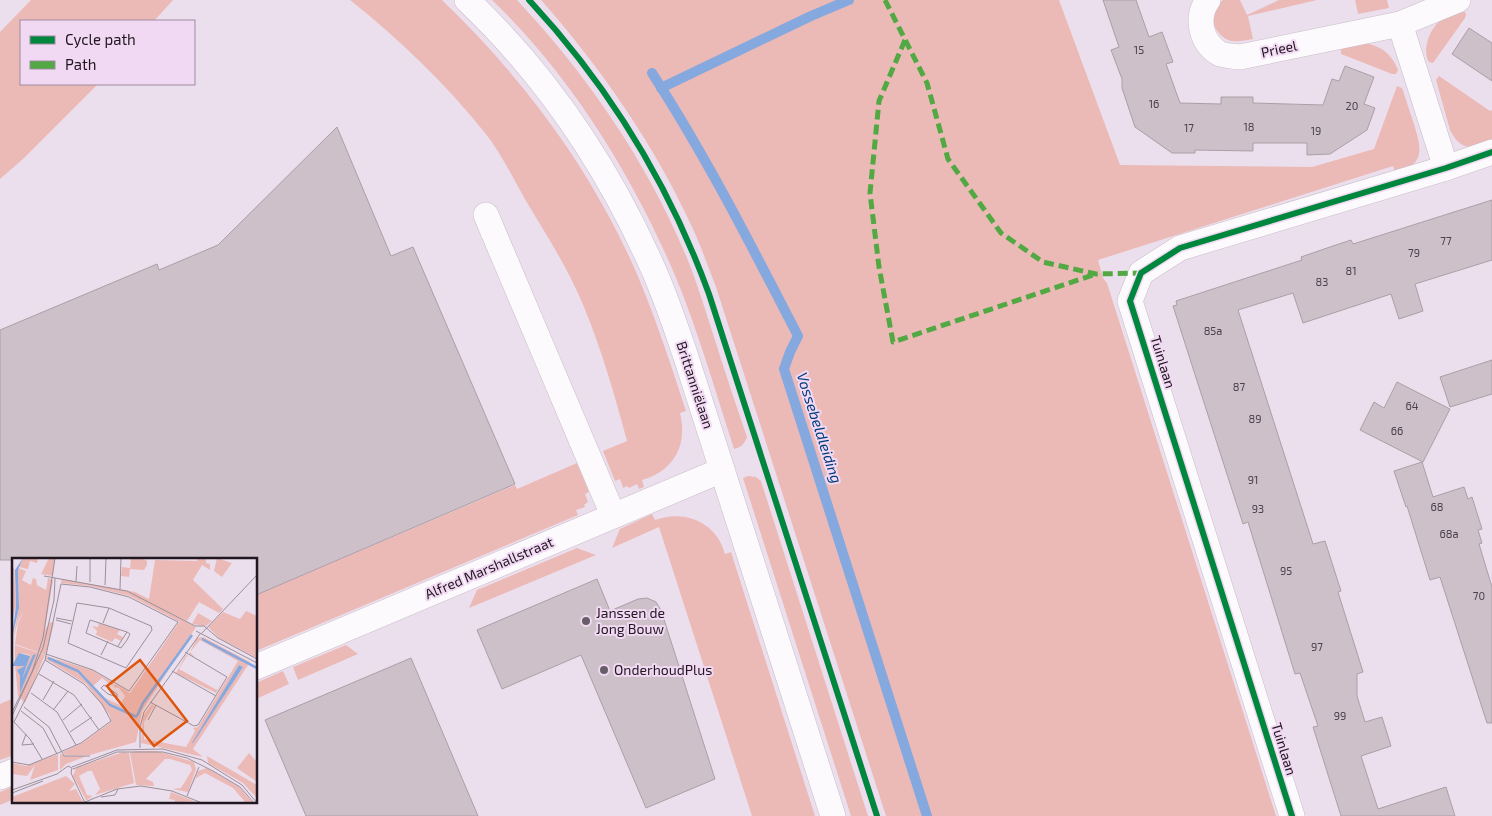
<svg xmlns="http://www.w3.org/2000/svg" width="1492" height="816" viewBox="0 0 1492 816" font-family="'Exo 2',sans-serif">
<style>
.green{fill:#ebbab7}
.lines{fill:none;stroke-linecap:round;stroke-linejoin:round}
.stream{stroke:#85a8de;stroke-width:10}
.building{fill:#cdc0c9;stroke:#ab9fa7}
.minor-casing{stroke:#c8bdc8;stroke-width:26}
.minor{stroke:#fcfafc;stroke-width:25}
.quiet{stroke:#52a943;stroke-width:5;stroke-dasharray:10 5;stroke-linecap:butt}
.cycleway-casing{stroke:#f2d9f3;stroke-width:9}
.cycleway{stroke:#00873e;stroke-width:6}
.poi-dot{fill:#675d68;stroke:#f2d9f3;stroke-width:2}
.labels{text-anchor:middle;stroke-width:4;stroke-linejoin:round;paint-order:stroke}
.number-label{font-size:11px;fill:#4b414b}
.street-label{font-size:14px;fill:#201721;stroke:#f2d9f3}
.poi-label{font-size:14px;fill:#201721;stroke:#f2d9f3;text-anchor:start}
.water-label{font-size:15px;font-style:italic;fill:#003c7c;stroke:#f2d9f3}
.inset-river{fill:none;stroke:#85a8de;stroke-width:2.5}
.inset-road{fill:none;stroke:#9a8f9b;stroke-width:1}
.view{fill:#de560d;fill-opacity:0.15;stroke:#de560d;stroke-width:2.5}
.inset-edge{fill:none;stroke:#201721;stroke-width:2.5}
</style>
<rect width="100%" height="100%" fill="#ecdfed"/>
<g class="green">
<path d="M31 0H173L154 21H21V84H98L23 159 0 179V32Z"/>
<path d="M350 0H442C524 79 592 170 637 274 656 319 671 365 686 411L680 413C688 445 674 471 642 480L644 487 639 489 637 484 629 488 627 486 623 488 620 479 615 481 603 451 627 441C615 396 602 351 584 307 569 270 547 236 526 201 513 178 501 153 485 133 445 83 399 39 350 0Z"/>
<path d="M492 0H517C590 78 652 169 691 268 700 292 707 316 715 340 725 372 736 405 747 437 744 445 741 447 734 449 715 390 698 330 674 273 631 173 571 76 492 0Z"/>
<path d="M541 0H1059L1120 165 1312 167 1374 149 1397 86 1402 88C1406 99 1409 110 1413 121 1421 147 1427 163 1396 174L1393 166 1098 260 1103 278 1107 283 1276 816H886L716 287C708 267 701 246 692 227 654 144 601 68 541 0Z"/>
<path d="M1223 0H1240L1247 15 1279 0H1317L1248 16 1253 39C1246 40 1239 42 1232 41 1221 39 1210 25 1213 13 1214 7 1218 4 1223 0Z"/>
<path d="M1355 0H1387L1389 8 1358 14Z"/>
<path d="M1460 12H1465L1466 14 1465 18 1433 63 1429 62C1421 48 1431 25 1445 17 1449 14 1455 13 1460 12Z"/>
<path d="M1359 42C1379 45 1390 51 1398 70L1396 74H1392L1341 54V48Z"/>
<path d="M1439 76 1490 111 1492 110V144C1472 148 1461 152 1450 130L1436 80Z"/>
<path d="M577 463 589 492 585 494 588 502 584 505 585 507 576 510 578 515 256 651V595L515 485 517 489Z"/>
<path d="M748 476 756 477 761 481 868 816H851L743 478Z"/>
<path d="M652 514 655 520C684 509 717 522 725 554L731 552 815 816H752L659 527 612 548 620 529Z"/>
<path d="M577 548 596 555 469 608 477 590Z"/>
<path d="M346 645 358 654 298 680 293 667Z"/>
<path d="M283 671 289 684 256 699V683Z"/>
<path d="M14 698V755L0 760V704Z"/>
<path d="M14 786V799L0 805V792Z"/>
</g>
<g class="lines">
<g class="stream">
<path d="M652 73C707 158 752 247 798 336L790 352 784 369 927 816"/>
<path d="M661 88 811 16 849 0"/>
</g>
</g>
<g class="building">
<path d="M1103 0H1136L1149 37 1162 32 1173 62 1166 64 1180 103 1221 104V97H1253V103L1323 105 1332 79 1339 81 1345 66 1374 77 1364 104 1375 108 1367 130 1330 154 1307 155V143H1253V151L1195 150V153H1172L1135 127 1122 88V79L1111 50 1119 47Z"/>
<path d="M1469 28 1492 43V81L1452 54Z"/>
<path d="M337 127 391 256 413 247 515 484 256 595V560H0V330L157 264 159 270 218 245Z"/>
<path d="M1492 200V260L1415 284 1423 311 1399 319 1391 294 1303 323 1293 293 1238 310 1313 544 1325 541 1341 591 1338 592 1363 672 1357 674V696L1365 722 1382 717 1391 746 1361 756 1378 809 1446 787 1455 816H1341L1313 727 1318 726 1300 673 1295 674 1248 522 1243 524 1173 306 1177 305 1176 301 1302 260 1301 257 1327 248 1351 240 1353 244Z"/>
<path d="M1492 360V394L1450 407 1440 377Z"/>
<path d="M1397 382 1450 409 1423 462 1360 430 1374 402 1384 408Z"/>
<path d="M1422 462 1433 497 1464 487 1468 499 1472 497 1482 529 1478 530 1482 543 1479 544 1492 587V723H1487L1440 577 1430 580 1407 506 1406 507 1394 471Z"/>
<path d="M597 579 610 611 638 599 647 598 656 602 661 610 715 779 646 808 581 655 502 689 477 630Z"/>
<path d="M411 658 478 816H306L265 720Z"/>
</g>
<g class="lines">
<defs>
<g id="minor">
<path d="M467 0C545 74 607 166 651 264 665 294 675 325 686 357L833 816"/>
<path d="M1208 0C1195 18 1201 43 1220 54 1226 56 1234 56 1240 57L1400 24 1458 0"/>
<path d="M1400 24 1446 168"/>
<path d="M486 215 613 515"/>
<path d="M256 667 722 470"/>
<path d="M0 777 14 771"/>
<path d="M1292 816 1130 301 1141 273 1180 248 1446 168 1492 152"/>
</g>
</defs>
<use href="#minor" class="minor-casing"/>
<use href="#minor" class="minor"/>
<g class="quiet">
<path d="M885 0 927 83 948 159 1001 233 1043 262 1096 274 1141 273"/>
<path d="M905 40 879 101 870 193 879 267 893 342 1096 274"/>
</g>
<defs>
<g id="cycleway">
<path d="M529 0C609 86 669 184 709 294L877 816"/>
<path d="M1292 816 1130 301 1141 273 1180 248 1446 168 1492 152"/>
</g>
</defs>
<use href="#cycleway" class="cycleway-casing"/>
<use href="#cycleway" class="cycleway"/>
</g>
<g class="poi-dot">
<circle cx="586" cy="621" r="5"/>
<circle cx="604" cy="670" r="5"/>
</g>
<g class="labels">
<g class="number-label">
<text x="1139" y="54">15</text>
<text x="1154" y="108">16</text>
<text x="1352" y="110">20</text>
<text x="1249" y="131">18</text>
<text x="1189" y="132">17</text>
<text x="1316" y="135">19</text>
<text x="1446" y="245">77</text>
<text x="1414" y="257">79</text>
<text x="1351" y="275">81</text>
<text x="1322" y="286">83</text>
<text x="1213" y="335">85a</text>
<text x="1239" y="391">87</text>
<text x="1412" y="410">64</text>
<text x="1255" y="423">89</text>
<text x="1397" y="435">66</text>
<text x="1253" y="484">91</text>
<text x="1437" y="511">68</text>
<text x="1258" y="513">93</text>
<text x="1449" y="538">68a</text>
<text x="1286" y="575">95</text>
<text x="1479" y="600">70</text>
<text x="1317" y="651">97</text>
<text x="1340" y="720">99</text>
</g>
<g class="street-label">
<text transform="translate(1279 49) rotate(-12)" y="5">Prieel</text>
<text transform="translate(1163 362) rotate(73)" y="5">Tuinlaan</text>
<text transform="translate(695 385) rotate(72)" y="5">Brittanniëlaan</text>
<text transform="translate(489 568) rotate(-23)" y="5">Alfred Marshallstraat</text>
<text transform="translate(1284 749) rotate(73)" y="5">Tuinlaan</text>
</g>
<g class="poi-label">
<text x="596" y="618">Janssen de<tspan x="596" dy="16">Jong Bouw</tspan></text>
<text x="614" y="675">OnderhoudPlus</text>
</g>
<g class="water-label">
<text transform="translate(819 428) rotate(72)" y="5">Vossebeldleiding</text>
</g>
</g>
<g transform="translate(12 558)">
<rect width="245" height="245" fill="#ecdfed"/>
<path d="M11 0H36L26 1 25 5 18 3 16 11 7 9ZM37 0H43L41 18 29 16ZM119 0H130L135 3V7L132 12 118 11 117 19 109 18 110 9 118 10ZM185 0 194 1V5L198 6V12L190 7 181 22 211 51 207 55 187 44 175 63 150 51 184 69 130 153 124 184 78 197H53L51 194 70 185 99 164 98 158 74 126 34 101V98L80 112 102 125 100 128 90 120 81 128 93 140 108 147 113 138 107 130 101 129 103 126 118 135 167 64 170 65 118 38 78 28 49 25 50 21 123 34 137 41 143 2 185 3ZM205 0 220 5 210 19 202 13ZM2 9 4 47 0 63V12ZM6 10 14 13 10 22 19 27 21 20 24 21 25 27 34 32 36 20 41 22 33 72 38 64 42 65 34 97 3 86 6 65 12 53 6 63 0 86 7 50ZM234 53 245 58V100L207 80 196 69 211 54 228 61ZM186 55 200 63 194 68 180 66ZM87 65 108 72 105 76 111 79 109 83 103 80 100 84 84 77 85 73 80 68 86 69ZM191 79 238 104 181 191 191 199 129 185 131 158 140 146 142 148 132 164V181L174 189 183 173 181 170 186 169 226 103 188 82 178 94 183 99 177 96 185 80ZM227 107 231 109 188 174V173ZM3 87 33 97 13 145 6 138 3 106 13 108 5 112 8 118V135L23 97 10 121 18 97 8 95 3 104ZM174 97 179 99 175 98 167 111 205 132 213 117 204 135 164 115ZM123 193H145L182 204 184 211 176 234 160 231 169 230 180 212 178 207 158 201H153L134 221 141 224 142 228 124 227 118 195ZM111 194 117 195 122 225 83 237 88 231 80 213H76L67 218 75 237 81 238 75 241 82 239 75 242H74L61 218 64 210ZM48 195 52 198H75L54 206 48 212ZM237 195 245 204V224L225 210ZM46 196V212L18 222 23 207 15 218 0 216V205L14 208ZM195 198 245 227V240L231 225 196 205ZM195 210 227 229 241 245H234L221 230 193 215 184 220 180 228 186 213ZM54 218 63 226 57 233 64 231 71 244 3 245 0 239ZM159 234 182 243 162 245 163 242 157 241Z" fill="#ebbab7" fill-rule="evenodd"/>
<path d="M11 0 6 12 7 50 0 80 4 47 3 12ZM7 95 18 98 10 121 21 97 24 96 8 135V118L5 112 13 108H0ZM227 107 231 109 181 185H180Z" fill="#85a8de"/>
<path class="inset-river" d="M190 81 245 110M36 100 66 113 98 147 125 159M125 158 131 145 180 77"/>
<path class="inset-road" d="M32 18 115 33 183 68H192L206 80 245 101M64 23 65 8M78 24V0M93 27 94 0M108 31 109 0M65 45 97 50 139 68 140 72 114 110 56 85ZM44 60 60 63M44 62 59 66M78 62 115 74 118 76 115 82 109 90 74 75ZM91 65 97 50M184 73 245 105M189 76 245 17M106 88 115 74M89 97 96 83M160 113 204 138M27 116 62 137 87 172M92 127 105 136V139L96 136 89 130ZM19 135 45 154 64 187M31 142 42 123M138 144 182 168 186 167 215 119 173 94M12 149 37 169 52 198H78M42 151 56 133M9 153 31 170 45 196M0 154 20 114 31 80 43 0M0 158 31 90 42 42 43 20M51 162 70 146M136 162 144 147M58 174 80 159M14 176 10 187 22 186M128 190V169L132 154 188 76M30 201 18 181 2 164 33 102 49 26 78 29 117 39 166 64 117 133 81 112 34 96M0 204 17 207 46 195 69 185 99 163 90 146 72 126 33 102M60 209 105 192 151 191 190 202 230 227 245 245M61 211 105 194H151L175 200 201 213 228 229 242 245M59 215 73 245M0 232 45 216 56 208 60 210 59 215M0 235 31 223M175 238 187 209M89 239 103 237 106 231M73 244 105 231 129 228 160 233 190 245"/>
<path class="view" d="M128 102 175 163 142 188 95 128Z"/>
<rect width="245" height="245" class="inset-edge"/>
</g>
<rect x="20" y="20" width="175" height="65" fill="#f2d9f3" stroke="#9e8b9f"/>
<rect x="30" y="36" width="25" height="8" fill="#00873e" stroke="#9e8b9f"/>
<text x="65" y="45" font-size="15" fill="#201721">Cycle path</text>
<rect x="30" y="61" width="25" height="8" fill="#52a943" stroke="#9e8b9f"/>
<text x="65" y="70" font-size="15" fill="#201721">Path</text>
</svg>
